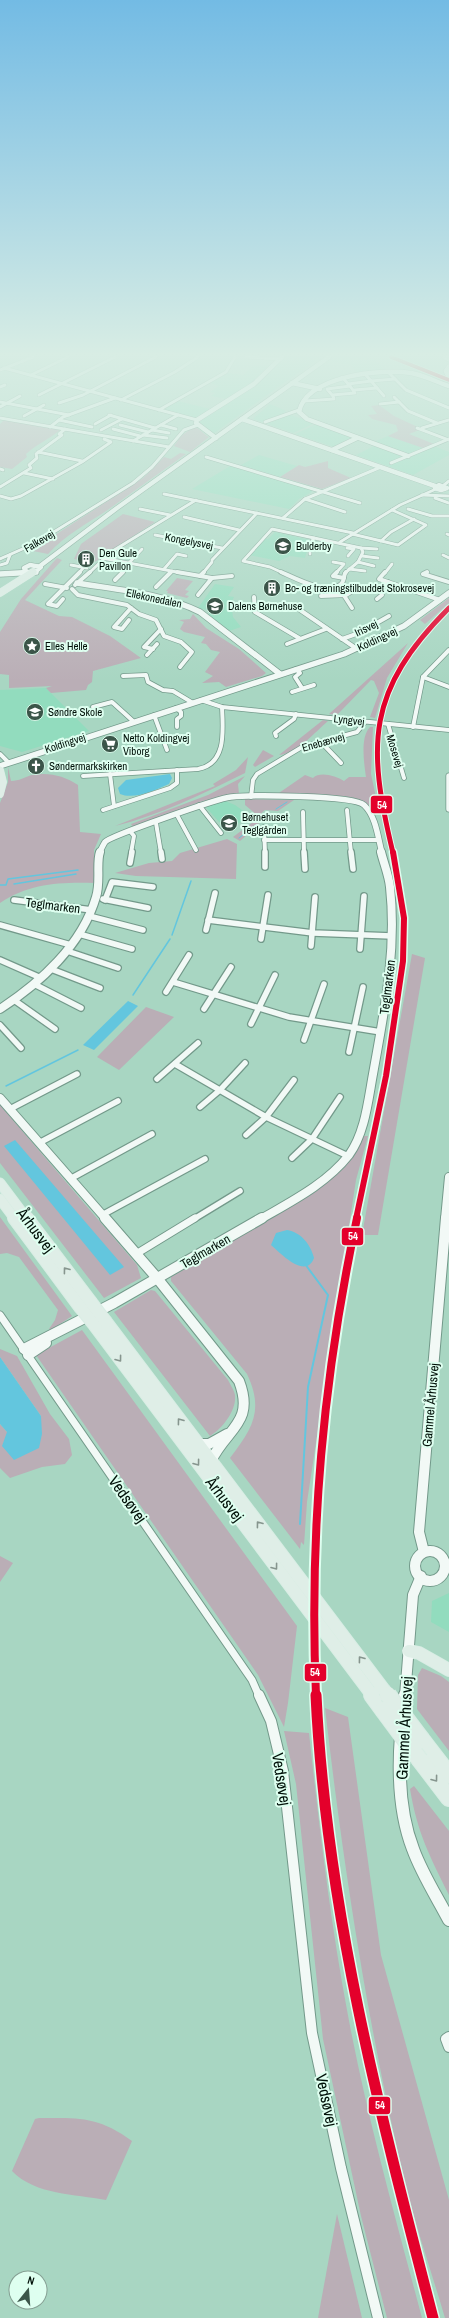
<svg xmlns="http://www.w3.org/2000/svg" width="449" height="2318" viewBox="0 0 449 2318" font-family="'Archivo Narrow',sans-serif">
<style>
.built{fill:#92dcbe}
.green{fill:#baaeb6}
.water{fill:#63c6de}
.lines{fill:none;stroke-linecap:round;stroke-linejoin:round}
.stream-far2{stroke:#63c6de;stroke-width:1}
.stream-far1{stroke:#63c6de;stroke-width:1.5}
.stream{stroke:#63c6de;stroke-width:2}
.minor-far4-casing{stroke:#73998a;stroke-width:4}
.minor-far3-casing{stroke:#73998a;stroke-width:5.5}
.minor-far2-casing{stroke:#73998a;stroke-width:8}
.minor-far1-casing{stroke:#73998a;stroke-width:9}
.minor-casing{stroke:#73998a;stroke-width:12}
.tertiary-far4-casing{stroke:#73998a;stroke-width:5.5}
.tertiary-far3-casing{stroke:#73998a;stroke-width:7}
.tertiary-far2-casing{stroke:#73998a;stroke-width:10}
.tertiary-far1-casing{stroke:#73998a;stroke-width:12}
.tertiary-casing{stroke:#73998a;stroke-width:14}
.secondary-casing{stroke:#73998a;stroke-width:6}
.primary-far3-casing{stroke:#d8ede4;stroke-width:8}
.primary-far2-casing{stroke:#d8ede4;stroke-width:11}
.primary-far1-casing{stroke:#d8ede4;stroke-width:14}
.primary-casing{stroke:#d8ede4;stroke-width:18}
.minor-far4{stroke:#f2f9f6;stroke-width:3}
.minor-far3{stroke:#f2f9f6;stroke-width:4}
.minor-far2{stroke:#f2f9f6;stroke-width:5.5}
.minor-far1{stroke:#f2f9f6;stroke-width:7}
.minor{stroke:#f2f9f6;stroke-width:10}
.tertiary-far4{stroke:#f2f9f6;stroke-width:4.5}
.tertiary-far3{stroke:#f2f9f6;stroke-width:5.5}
.tertiary-far2{stroke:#f2f9f6;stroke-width:8}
.tertiary-far1{stroke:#f2f9f6;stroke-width:10}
.tertiary{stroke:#f2f9f6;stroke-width:12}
.secondary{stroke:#e9f4ef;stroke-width:5}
.primary-far3{stroke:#dfeee7;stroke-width:7}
.primary-far2{stroke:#dfeee7;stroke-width:9}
.primary-far1{stroke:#dfeee7;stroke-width:12}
.primary{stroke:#dfeee7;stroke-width:16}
.primary-bridge-far1-casing{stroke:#d8ede4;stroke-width:14;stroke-linecap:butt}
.primary-bridge-casing{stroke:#d8ede4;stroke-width:18;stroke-linecap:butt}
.primary-bridge-far1{stroke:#dfeee7;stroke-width:12}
.primary-bridge{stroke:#dfeee7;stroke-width:16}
.rail-1-far4-casing{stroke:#defff0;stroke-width:5}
.rail-1-far3-casing{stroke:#defff0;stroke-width:7}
.rail-1-far2-casing{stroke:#defff0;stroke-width:9}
.rail-1-far1-casing{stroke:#defff0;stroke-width:12}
.rail-1-casing{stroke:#defff0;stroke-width:14}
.rail-1-far4{stroke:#e4002b;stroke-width:3.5}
.rail-1-far3{stroke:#e4002b;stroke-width:5}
.rail-1-far2{stroke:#e4002b;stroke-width:6}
.rail-1-far1{stroke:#e4002b;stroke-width:8}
.rail-1{stroke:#e4002b;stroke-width:11}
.oneway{stroke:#86958e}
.labels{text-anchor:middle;stroke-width:4;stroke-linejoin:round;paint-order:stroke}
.far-street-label{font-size:11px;fill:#001008;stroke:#defff0}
.far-poi-label{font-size:11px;fill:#001008;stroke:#defff0;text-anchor:start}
.street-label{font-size:13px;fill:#001008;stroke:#defff0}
.near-street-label{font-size:16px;fill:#001008;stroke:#defff0}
.line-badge{stroke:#defff0;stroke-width:1.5}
.badge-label{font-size:11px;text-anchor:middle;font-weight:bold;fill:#fff}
</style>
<rect width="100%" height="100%" fill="#a8d6c2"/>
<g class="built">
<path d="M284 357H320L213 434 202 427 200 422 202 420 255 385Z"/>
<path d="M336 357H367L376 361 385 371 358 374 351 365 330 361Z"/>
<path d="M254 365 272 366 252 384 227 399 211 396 215 393 210 392 219 386 210 383 228 373 243 375Z"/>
<path d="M178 401 210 409 195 419 162 410Z"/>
<path d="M270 404 286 411 284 413 315 423 293 433 253 419Z"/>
<path d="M317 424 351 438 334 447 295 434Z"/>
<path d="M388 436 427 449 434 446 449 452V455L413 475 356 455 378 444 374 442Z"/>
<path d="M259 455 297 466 280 477 241 465Z"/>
<path d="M230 466 311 489 312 492 299 499 289 509 192 489Z"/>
<path d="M275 532 310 540 305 558 290 556 279 561 249 555 265 538 268 539Z"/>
<path d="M215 584 234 587 228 596 234 597 231 604 233 617 241 627 229 631 208 615 211 611 198 608Z"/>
<path d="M46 688 89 731 22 752 0 746V690Z"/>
<path d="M223 800 235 805 249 815 228 832 204 805Z"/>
<path d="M449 1593V1632L431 1622 432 1601Z"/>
</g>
<g class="green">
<path d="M379 405 394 416 422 429 409 434 434 444 423 448 388 436 398 431 396 425 372 419 368 415 377 414 371 406Z"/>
<path d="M4 420 60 430C49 439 37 444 26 454L27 457 12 469 0 467V424Z"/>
<path d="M193 427C200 428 203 434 209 437L190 452 174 446 181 436Z"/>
<path d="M180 453 186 454C160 472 135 491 109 509 87 524 66 534 48 554L33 551 35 548 143 478 164 457 171 459Z"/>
<path d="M328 461V468L351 478 322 489 280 477 299 465 305 467Z"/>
<path d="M123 514 155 522 93 563 74 559 81 544Z"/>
<path d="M57 558 62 560 25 600 59 616 72 617 110 636 141 658 93 671 92 682 88 685 86 690 51 693 46 688 52 686 9 688V675L0 674V632L21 599Z"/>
<path d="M177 578 193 581 185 590 189 591 185 595 189 596 187 598 167 593 168 591H166Z"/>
<path d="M449 598V603L425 624 420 620Z"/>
<path d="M193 614 206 628 239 649 266 673 262 676 226 687 219 682 202 683 213 676 205 672 220 652 211 650 206 644 201 643 205 637 184 632 180 629 184 622 179 620 190 619Z"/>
<path d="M408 643 387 678 375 718 370 717 379 693 374 681 371 680 337 715 329 714Z"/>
<path d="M323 720 328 721C315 732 298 753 279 755Z"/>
<path d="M370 727H373L371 774 377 802 375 808 354 798 342 796 276 795 305 775 313 778C320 771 336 776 344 781L349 777H366C364 763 360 737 370 727Z"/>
<path d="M263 750 274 756 255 767 253 765Z"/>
<path d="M248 757 245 773C203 794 160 815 115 826L215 786 213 784 236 770Z"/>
<path d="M8 767 11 781C19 781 25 777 32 775 50 772 64 776 78 785L80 832 101 834 94 850 95 883C60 882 30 883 0 903V803L8 782Z"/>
<path d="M245 776 238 784 239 794C201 797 168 816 133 827L131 824 208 795Z"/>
<path d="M245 799 294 800 278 811 265 810 258 816 245 805Z"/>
<path d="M253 822 260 824 240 841 233 837Z"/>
<path d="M227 839 237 844 236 879 136 876 115 873 149 863 172 861 180 853Z"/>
<path d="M412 954 425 958 378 1235H362Z"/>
<path d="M146 1007 174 1017 119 1070 97 1057Z"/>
<path d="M0 1105 137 1265 141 1278 104 1298 0 1163Z"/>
<path d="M364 1136H368L356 1180 307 1502 304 1545 301 1542 300 1549 230 1458C253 1428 264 1410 247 1374L171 1281V1277L315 1192 344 1168Z"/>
<path d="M0 1217 72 1316 51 1330 49 1329 55 1320 58 1310 19 1257 7 1253 0 1254Z"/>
<path d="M151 1290 155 1291 228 1380C230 1384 234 1390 235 1395 237 1410 222 1429 210 1436L114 1312Z"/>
<path d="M82 1330 297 1626 288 1703 284 1727 258 1675 36 1355Z"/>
<path d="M0 1349 17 1356 50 1414 69 1439 72 1455 65 1464 42 1467 10 1478 0 1468V1424L7 1432 41 1416 0 1357Z"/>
<path d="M0 1556 13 1563 0 1582Z"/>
<path d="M422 1668 441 1676 449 1682V1751L417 1709 418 1675Z"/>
<path d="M325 1708 348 1717 381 1955 449 2200V2318H445C433 2277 419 2236 408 2195 369 2034 344 1872 325 1708Z"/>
<path d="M284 1731 309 1733C319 1825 330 1919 347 2010 366 2114 395 2216 422 2318H387L361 2216 323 2039 296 1784Z"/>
<path d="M414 1786 449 1831V1895C430 1857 417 1832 410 1789Z"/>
<path d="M39 2118C79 2118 98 2116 132 2141L106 2200C75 2194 35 2195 12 2171L35 2119Z"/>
<path d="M337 2214 362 2318H318Z"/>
</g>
<g class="water">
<path d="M170 774 172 778 169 784C156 790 134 800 120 794L118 788 126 780Z"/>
<path d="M128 1001 138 1006 94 1050 83 1045Z"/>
<path d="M15 1140 124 1267 110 1275 4 1146Z"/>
<path d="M287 1230C301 1232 311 1245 314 1258 306 1280 280 1253 271 1245L276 1233Z"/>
<path d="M0 1357 41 1416 42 1434 39 1448 14 1460 2 1446 7 1432 0 1424Z"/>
</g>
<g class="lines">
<g class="stream-far2">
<path d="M276 809 287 802"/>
<path d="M262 820 270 814"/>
<path d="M239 838 256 825"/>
</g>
<g class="stream-far1">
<path d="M14 884 76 874"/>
<path d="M0 885H6L8 879 78 870"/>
<path d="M172 935 191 881"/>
<path d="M133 995 170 939"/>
<path d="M6 1086 78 1050"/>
</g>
<path class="stream" d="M300 1524 308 1387 328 1295 305 1264"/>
<defs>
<g id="minor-far4">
<path d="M246 357 280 359"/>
<path d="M4 368 197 420"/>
<path d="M0 370 33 357"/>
<path d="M388 372 406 390 449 408"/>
<path d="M365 374 384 396"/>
<path d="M31 375 68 357"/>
<path d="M342 377 350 386"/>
<path d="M371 381 395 379"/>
<path d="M348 384 371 381"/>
<path d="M350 386 355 393 332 395 327 389Z"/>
<path d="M0 387 5 385"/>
<path d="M354 390 377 388"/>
<path d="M39 395 115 357"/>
<path d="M394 397 408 411 437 423"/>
<path d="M121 400 175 372 198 357"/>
<path d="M305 401 334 399 333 396"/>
<path d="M0 402 69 415"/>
<path d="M59 403 83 395 156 357"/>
<path d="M380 404 399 402"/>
<path d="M0 407 20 396"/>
<path d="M159 410 226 372 235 357"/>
<path d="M109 415 155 428"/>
<path d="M24 416 44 405"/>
<path d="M0 418 169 447"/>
<path d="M59 420 92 427"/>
<path d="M265 422 299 410"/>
<path d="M95 424 111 415"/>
<path d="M120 425 148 432"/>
<path d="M161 425 176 429"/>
<path d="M50 427 63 417 115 398"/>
<path d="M417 428 449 440"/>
<path d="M422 428 449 420"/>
<path d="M113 429 140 436"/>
<path d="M101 430 122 419"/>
<path d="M152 430 169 433"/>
<path d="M143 435 167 438"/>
<path d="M133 441 178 415"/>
<path d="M38 452 82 461"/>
<path d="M206 457 360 503"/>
<path d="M391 463 449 439"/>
<path d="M0 469 3 470"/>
<path d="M24 473 53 479"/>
<path d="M444 485 449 481"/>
<path d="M0 487 31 468 29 465 37 458 36 454 62 435 59 434 65 429"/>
<path d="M164 494 353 533"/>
<path d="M422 495 449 496"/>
<path d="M0 496 11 499 21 496 82 462 111 442 104 439"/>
<path d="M435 498 449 503"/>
<path d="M305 499 345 512"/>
<path d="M140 509 170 515"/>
<path d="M408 509 432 516H449"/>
<path d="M184 517 239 530"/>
<path d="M283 518 305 499 381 467"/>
<path d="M352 534 398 545 426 525 392 510"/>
<path d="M447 534 449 535"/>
<path d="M155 535 222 548"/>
<path d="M381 541 391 532 414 519"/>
<path d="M340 542 400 505 436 489"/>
<path d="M347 548 354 549 348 556"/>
<path d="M361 548 377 549"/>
<path d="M310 554V544L314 538"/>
<path d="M443 555 449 558"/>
<path d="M362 556 378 558"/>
<path d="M102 558 182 573"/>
<path d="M0 559 36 543 133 483 152 467 184 430 198 425"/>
<path d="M212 560 257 513"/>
<path d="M333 562 344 564 336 573"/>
<path d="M358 562 374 566"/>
<path d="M129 563 142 549"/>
<path d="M0 565 7 563 10 555"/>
<path d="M71 565 87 568"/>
<path d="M164 569 177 554 186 556"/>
<path d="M349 569 365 571"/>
<path d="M79 573 84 567"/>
<path d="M89 573 111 552 196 500"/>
<path d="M122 573 131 563"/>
<path d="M170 573 172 571"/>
<path d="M203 573 212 562"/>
<path d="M283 573 270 567 243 561 272 529 361 548 363 552 358 562 345 573"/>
<path d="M385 573 392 564"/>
</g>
<g id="minor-far3">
<path d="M177 572 212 578 198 595"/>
<path d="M281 572C295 578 329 597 342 583 345 579 343 575 346 572"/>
<path d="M337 572 333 576 344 578"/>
<path d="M385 572 379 579 440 600"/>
<path d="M427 572 423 574 449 582"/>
<path d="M200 576 204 572"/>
<path d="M212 578 232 576"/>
<path d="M115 580 123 572"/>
<path d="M45 584 67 588"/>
<path d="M75 585 90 572"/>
<path d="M338 586 352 608"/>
<path d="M156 587 171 572"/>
<path d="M72 589 78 595 127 605 139 614 156 620 164 636 181 642 192 652 180 667"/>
<path d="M321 596 346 595 356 589"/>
<path d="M254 597 255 612 299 638"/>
<path d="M63 599 57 606 48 604 80 572"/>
<path d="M377 599 382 595 380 588 388 582"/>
<path d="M300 610 357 649"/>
<path d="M129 620 122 629 114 627 131 608"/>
<path d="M342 639 359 633 389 616"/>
<path d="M287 644 326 629"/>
<path d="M153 649 144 647 161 629"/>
<path d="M147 655 157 644"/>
<path d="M296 669 300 673 295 677 302 688"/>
<path d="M123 676 146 675 148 682 163 690 173 691 193 703"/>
<path d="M423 677 449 687"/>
<path d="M292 692 314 685"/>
<path d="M201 700 222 707 449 730"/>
<path d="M93 707 112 702 133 721"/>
<path d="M176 708 181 712V716L177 719V727"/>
<path d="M154 715 167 750"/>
<path d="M388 724 404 778"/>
<path d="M413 727 423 677 449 650"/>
<path d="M276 736 275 733 294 719 296 714"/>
<path d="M321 742 341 763"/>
<path d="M0 754 8 762"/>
<path d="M110 774 114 806"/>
<path d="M83 776 198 769C227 764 223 730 222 707"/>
<path d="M251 797 253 780 257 774 302 747 357 732 365 722"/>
<path d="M199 805 221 833"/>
<path d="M103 810 170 788 177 783V770"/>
<path d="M347 810 351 853"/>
<path d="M303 812 304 853"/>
<path d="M177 815 196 850"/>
<path d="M156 823 161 853"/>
<path d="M264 827 265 853"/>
<path d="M130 831 134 836 131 853"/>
<path d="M264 840H378"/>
</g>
<g id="minor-far2">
<path d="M161 852 162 859"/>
<path d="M265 852V867"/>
<path d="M304 852 305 869"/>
<path d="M351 852 353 869"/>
<path d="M130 863 132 852"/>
<path d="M103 899 148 908"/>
<path d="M14 900 92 910"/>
<path d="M105 900 112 882 153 887"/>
<path d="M89 916 143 930"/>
<path d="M208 920 313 933 392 936"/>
<path d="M0 925 71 945"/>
<path d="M206 930 215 893"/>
<path d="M79 934 132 949"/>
<path d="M261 939 268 895"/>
<path d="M311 946 315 897"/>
<path d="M360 949 364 896"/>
<path d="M67 951 118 968"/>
<path d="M0 960 41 978"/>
<path d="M51 969 100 988"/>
<path d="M173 982 289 1017 381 1032"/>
<path d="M34 984 81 1008"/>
<path d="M166 992 189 955"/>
<path d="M14 1000 55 1029"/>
<path d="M204 1009 231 967"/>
<path d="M251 1024 275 975"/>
<path d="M0 1025 21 1048"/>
<path d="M304 1040 324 984"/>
<path d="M349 1052 363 987"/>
<path d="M175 1064 266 1117 348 1156"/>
<path d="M157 1079 198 1043"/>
<path d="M200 1107 220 1090 245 1063"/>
<path d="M10 1109 77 1074"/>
<path d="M246 1135 266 1117 294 1080"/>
<path d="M39 1143 118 1101"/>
<path d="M292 1158 312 1139 340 1097"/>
<path d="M70 1179 152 1134"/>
<path d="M102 1215 205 1159"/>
<path d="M194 1219 240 1191"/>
</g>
<g id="minor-far1">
<path d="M136 1254 195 1218"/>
<path d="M0 1315 252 1680 259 1696"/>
</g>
<g id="minor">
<path d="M259 1695 271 1721 283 1771 312 2033 341 2168 378 2318"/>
<path d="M449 2037 446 2039 449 2047"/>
</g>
<g id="tertiary-far4">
<path d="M292 383 320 389"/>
<path d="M242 419 435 486"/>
<path d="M216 438 196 423 197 420 254 384 282 357"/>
<path d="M332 450 357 438"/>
<path d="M408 456 307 419 299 412C306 376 382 368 411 373 424 375 436 382 449 386"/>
<path d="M439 485 447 488 441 490 435 488Z"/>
<path d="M40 566 117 508 329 357"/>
<path d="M25 573 35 572 41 567 30 565 24 568 26 571"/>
</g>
<g id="tertiary-far3">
<path d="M0 574 36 572"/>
<path d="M77 583C119 590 162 593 200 612L280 674"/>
<path d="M0 766 344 654 404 626 449 593"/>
<path d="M449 776V809"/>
<path d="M99 853C101 850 103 845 105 842 110 836 219 798 231 797 250 795 353 795 364 805 376 816 378 838 382 853"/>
</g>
<g id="tertiary-far2">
<path d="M0 1009C40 983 82 945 96 897 101 882 96 863 100 852"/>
<path d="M0 1098 106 1219"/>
<path d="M261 1219C292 1201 326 1184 349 1155 365 1133 368 1101 373 1074 384 1012 397 952 390 887 389 876 384 864 381 852"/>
<path d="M445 1219 449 1177"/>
</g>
<g id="tertiary-far1">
<path d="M105 1218 157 1278 239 1381C255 1423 227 1428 211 1461"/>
<path d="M24 1349 114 1303 262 1218"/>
<path d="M28 1355 46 1343"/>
<path d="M198 1444H209L227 1434"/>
<circle cx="430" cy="1566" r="15"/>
<path d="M424 1552 419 1532 446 1218"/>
<path d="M405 1696 413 1595 421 1576"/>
</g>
<g id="tertiary">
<path d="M403 1714 405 1695"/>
<path d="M401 1735C398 1773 399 1813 413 1849 422 1874 437 1897 449 1920"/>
</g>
<g id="secondary">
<path d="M445 357 449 359"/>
<path d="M449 367 446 371 449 377"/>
</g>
<g id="primary-far3">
<path d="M0 593 33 572"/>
<path d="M0 770 3 782 0 794"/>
</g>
<g id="primary-far2">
<path d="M0 1183 27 1219"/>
<path d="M0 1199 15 1219"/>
</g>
<g id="primary-far1">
<path d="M14 1218 80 1307"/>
<path d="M27 1218 90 1301"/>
<path d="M106 1322 384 1690"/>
<path d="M96 1327 373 1696"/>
<path d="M409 1651 419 1653 449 1670"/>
</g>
<g id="primary">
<path d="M372 1695 383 1710"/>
<path d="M422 1740 449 1775"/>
<path d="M420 1760 449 1798"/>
</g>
</defs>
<use href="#minor-far4" class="minor-far4-casing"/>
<use href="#minor-far3" class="minor-far3-casing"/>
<use href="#minor-far2" class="minor-far2-casing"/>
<use href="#minor-far1" class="minor-far1-casing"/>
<use href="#minor" class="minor-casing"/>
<use href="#tertiary-far4" class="tertiary-far4-casing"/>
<use href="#tertiary-far3" class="tertiary-far3-casing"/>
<use href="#tertiary-far2" class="tertiary-far2-casing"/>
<use href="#tertiary-far1" class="tertiary-far1-casing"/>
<use href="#tertiary" class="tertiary-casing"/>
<use href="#secondary" class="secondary-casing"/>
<use href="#primary-far3" class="primary-far3-casing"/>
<use href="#primary-far2" class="primary-far2-casing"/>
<use href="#primary-far1" class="primary-far1-casing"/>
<use href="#primary" class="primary-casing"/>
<use href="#minor-far4" class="minor-far4"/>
<use href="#minor-far3" class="minor-far3"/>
<use href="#minor-far2" class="minor-far2"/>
<use href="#minor-far1" class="minor-far1"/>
<use href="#minor" class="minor"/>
<use href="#tertiary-far4" class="tertiary-far4"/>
<use href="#tertiary-far3" class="tertiary-far3"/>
<use href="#tertiary-far2" class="tertiary-far2"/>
<use href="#tertiary-far1" class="tertiary-far1"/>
<use href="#tertiary" class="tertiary"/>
<use href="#secondary" class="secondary"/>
<use href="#primary-far3" class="primary-far3"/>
<use href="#primary-far2" class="primary-far2"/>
<use href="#primary-far1" class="primary-far1"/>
<use href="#primary" class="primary"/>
<defs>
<g id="primary-bridge-far1">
<path d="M90 1301 106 1322"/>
<path d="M80 1307 96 1327"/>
<path d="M384 1690 389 1696"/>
</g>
<g id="primary-bridge">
<path d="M388 1695 422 1740"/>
<path d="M383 1710 420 1760"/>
</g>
</defs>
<use href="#primary-bridge-far1" class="primary-bridge-far1-casing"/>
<use href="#primary-bridge" class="primary-bridge-casing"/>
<use href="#primary-bridge-far1" class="primary-bridge-far1"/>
<use href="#primary-bridge" class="primary-bridge"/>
<defs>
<path id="rail-1-far4" d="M391 357 449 380"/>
<path id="rail-1-far3" d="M393 853C367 745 366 691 449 608"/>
<path id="rail-1-far2" d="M356 1219 386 1076 403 961 404 918 393 852"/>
<path id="rail-1-far1" d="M316 1696C309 1532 323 1378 357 1218"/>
<path id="rail-1" d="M316 1695C326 1907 380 2114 433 2318"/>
</defs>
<use href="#rail-1-far4" class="rail-1-far4-casing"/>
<use href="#rail-1-far3" class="rail-1-far3-casing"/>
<use href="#rail-1-far2" class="rail-1-far2-casing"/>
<use href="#rail-1-far1" class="rail-1-far1-casing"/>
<use href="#rail-1" class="rail-1-casing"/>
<use href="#rail-1-far4" class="rail-1-far4"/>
<use href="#rail-1-far3" class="rail-1-far3"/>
<use href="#rail-1-far2" class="rail-1-far2"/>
<use href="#rail-1-far1" class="rail-1-far1"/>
<use href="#rail-1" class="rail-1"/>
</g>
<defs><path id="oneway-chevron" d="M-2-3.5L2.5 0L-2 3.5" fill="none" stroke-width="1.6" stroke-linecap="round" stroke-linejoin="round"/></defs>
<g class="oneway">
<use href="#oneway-chevron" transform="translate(66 1270) rotate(-127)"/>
<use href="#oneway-chevron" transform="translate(119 1359) rotate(53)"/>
<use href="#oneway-chevron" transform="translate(180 1421) rotate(-127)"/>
<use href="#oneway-chevron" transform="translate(197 1463) rotate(53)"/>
<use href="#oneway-chevron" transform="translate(259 1524) rotate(-127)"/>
<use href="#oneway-chevron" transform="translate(275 1567) rotate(53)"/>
<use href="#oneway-chevron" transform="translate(361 1659) rotate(-127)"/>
<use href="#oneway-chevron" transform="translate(435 1779) rotate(53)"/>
</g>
<linearGradient id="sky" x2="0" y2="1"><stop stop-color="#73bbe4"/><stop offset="0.52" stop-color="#d8ede4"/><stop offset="1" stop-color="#d8ede4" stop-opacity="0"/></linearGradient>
<rect width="449" height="681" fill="url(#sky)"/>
<defs>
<symbol id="school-disc" viewBox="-11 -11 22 22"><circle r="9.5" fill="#3b5549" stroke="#defff0"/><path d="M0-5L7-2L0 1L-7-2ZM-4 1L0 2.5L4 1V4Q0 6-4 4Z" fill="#fff"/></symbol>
<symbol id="building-disc" viewBox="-11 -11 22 22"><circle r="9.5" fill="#3b5549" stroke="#defff0"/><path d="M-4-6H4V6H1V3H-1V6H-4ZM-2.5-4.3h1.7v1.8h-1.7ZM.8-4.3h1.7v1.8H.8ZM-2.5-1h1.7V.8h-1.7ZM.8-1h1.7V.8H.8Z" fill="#fff"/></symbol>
<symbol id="sight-disc" viewBox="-11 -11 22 22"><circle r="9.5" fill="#3b5549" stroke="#defff0"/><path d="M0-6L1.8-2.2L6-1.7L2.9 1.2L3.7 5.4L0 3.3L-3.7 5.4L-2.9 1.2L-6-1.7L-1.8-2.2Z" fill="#fff"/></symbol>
<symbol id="supermarket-disc" viewBox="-11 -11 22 22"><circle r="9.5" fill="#3b5549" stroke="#defff0"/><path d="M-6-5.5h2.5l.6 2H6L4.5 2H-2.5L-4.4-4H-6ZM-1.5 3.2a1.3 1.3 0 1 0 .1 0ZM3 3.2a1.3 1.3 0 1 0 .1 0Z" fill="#fff"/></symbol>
<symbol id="church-disc" viewBox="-11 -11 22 22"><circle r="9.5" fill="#3b5549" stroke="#defff0"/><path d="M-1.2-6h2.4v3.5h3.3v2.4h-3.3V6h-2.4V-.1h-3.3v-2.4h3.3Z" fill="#fff"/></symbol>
</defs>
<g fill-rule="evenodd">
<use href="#school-disc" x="273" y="536" width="20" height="20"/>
<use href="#building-disc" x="76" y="549" width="20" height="20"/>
<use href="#building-disc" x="262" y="578" width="20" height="20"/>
<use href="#school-disc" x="205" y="596" width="20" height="20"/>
<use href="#sight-disc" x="22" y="636" width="20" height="20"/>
<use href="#school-disc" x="25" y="702" width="20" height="20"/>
<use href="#supermarket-disc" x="100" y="734" width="20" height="20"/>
<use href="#church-disc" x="26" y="756" width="20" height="20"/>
<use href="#school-disc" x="219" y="813" width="20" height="20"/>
</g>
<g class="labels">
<g class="far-street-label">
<text transform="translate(39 541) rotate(-30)" y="4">Falkevej</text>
<text transform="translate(189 541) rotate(11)" y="4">Kongelysvej</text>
<text transform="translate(154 598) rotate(12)" y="4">Ellekonedalen</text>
<text transform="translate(366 628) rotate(-26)" y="4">Irisvej</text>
<text transform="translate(377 639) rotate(-25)" y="4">Koldingvej</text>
<text transform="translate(349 720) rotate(6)" y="4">Lyngvej</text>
<text transform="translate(323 742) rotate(-16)" y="4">Enebærvej</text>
<text transform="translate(65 743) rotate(-18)" y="4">Koldingvej</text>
<text transform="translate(395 751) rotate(73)" y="4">Mosevej</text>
</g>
<g class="far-poi-label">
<text x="296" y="550">Bulderby</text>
<text x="99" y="557">Den Gule<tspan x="99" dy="13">Pavillon</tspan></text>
<text x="285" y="592">Bo- og træningstilbuddet Stokrosevej</text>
<text x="228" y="610">Dalens Børnehuse</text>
<text x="45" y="650">Elles Helle</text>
<text x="48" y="716">Søndre Skole</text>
<text x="123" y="742">Netto Koldingvej<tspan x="123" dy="13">Viborg</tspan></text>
<text x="49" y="770">Søndermarkskirken</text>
<text x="242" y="821">Børnehuset<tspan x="242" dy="13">Teglgården</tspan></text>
</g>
<g class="street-label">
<text transform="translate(53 905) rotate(7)" y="5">Teglmarken</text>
<text transform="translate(387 987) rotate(-83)" y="5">Teglmarken</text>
<text transform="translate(205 1251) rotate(-30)" y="5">Teglmarken</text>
<text transform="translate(430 1405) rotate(-85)" y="5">Gammel Århusvej</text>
</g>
<g class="near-street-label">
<text transform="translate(36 1230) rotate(53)" y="6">Århusvej</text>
<text transform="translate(128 1499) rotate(55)" y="6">Vedsøvej</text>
<text transform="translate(225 1499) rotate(53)" y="6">Århusvej</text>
<text transform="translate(404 1728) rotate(-87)" y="6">Gammel Århusvej</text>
<text transform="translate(282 1779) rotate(81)" y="6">Vedsøvej</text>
<text transform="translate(327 2100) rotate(78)" y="6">Vedsøvej</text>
</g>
</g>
<g class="line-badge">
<rect x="370" y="795" width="23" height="19" rx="4" fill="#e4002b"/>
<rect x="341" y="1227" width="23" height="19" rx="4" fill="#e4002b"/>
<rect x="304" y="1663" width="23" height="19" rx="4" fill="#e4002b"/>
<rect x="368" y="2096" width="23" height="19" rx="4" fill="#e4002b"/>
</g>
<g class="badge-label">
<text x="382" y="809">54</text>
<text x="353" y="1240">54</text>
<text x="315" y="1676">54</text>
<text x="380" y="2109">54</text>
</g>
<g transform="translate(28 2290) rotate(17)"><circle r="19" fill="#defff0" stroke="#859f93"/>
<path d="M0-3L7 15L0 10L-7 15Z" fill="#3b5549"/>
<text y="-6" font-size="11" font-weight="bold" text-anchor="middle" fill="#001008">N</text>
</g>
</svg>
